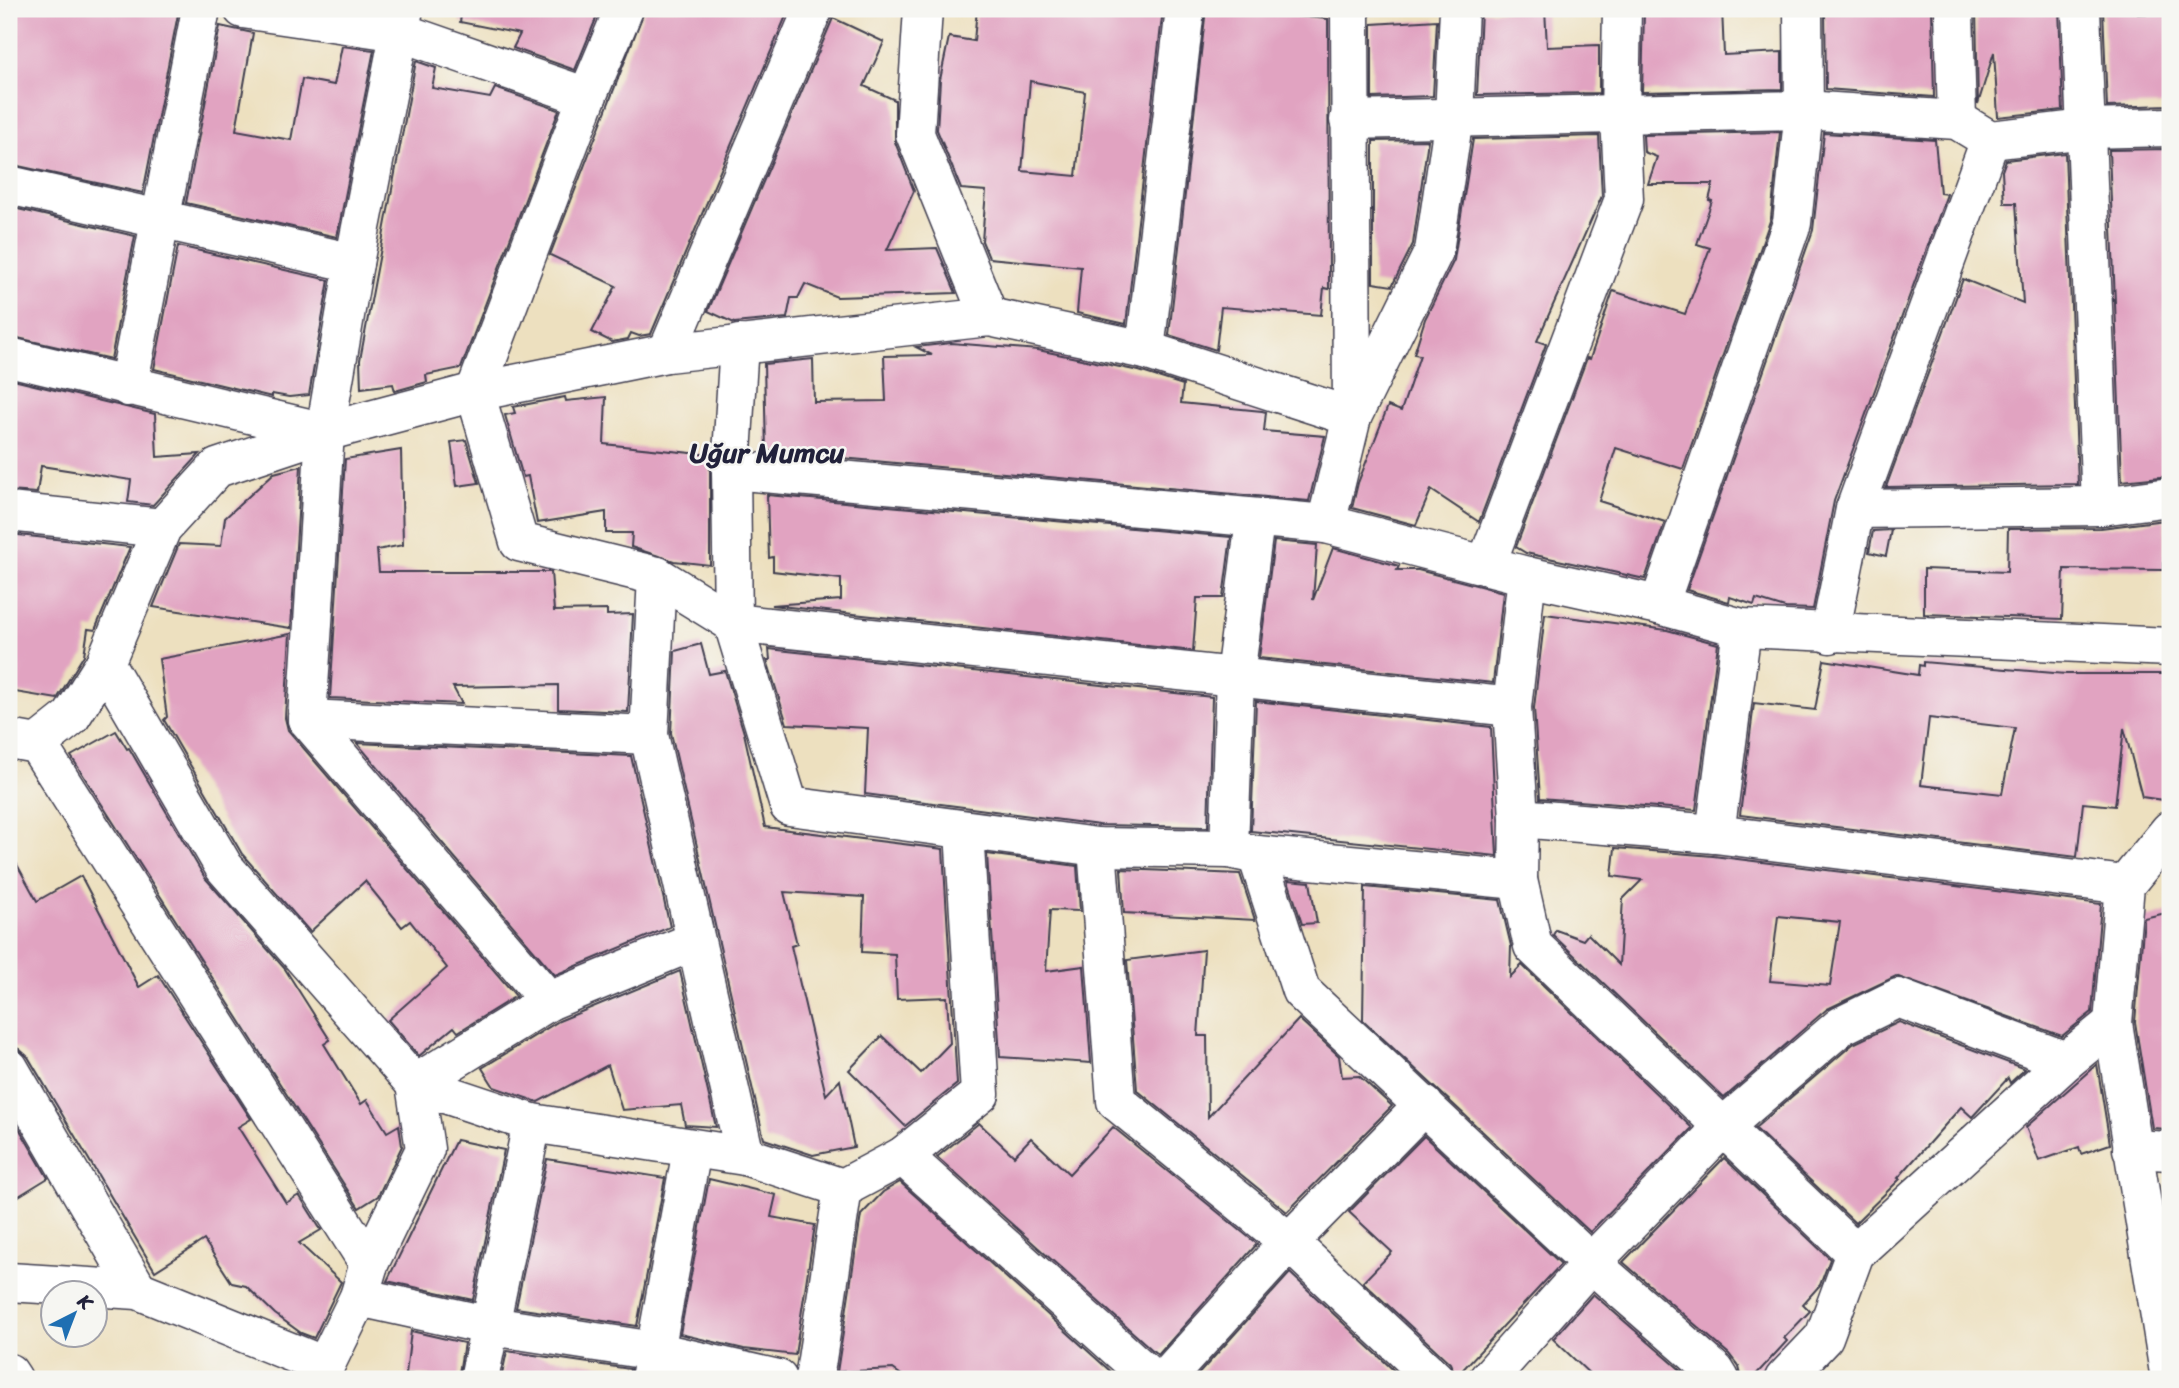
<svg xmlns="http://www.w3.org/2000/svg" width="2179" height="1388" viewBox="0 0 2179 1388" font-family="Sriracha,sans-serif">
<style>
.building{fill:#e1a3c1;fill-rule:evenodd}
.lines{fill:none;stroke-linecap:round;stroke-linejoin:round}
.street-casing{stroke:#403e4f;stroke-width:41}
.street{stroke:#fff;stroke-width:38}
.labels{text-anchor:middle;stroke-width:5;stroke-linejoin:round;paint-order:stroke}
.district-label{font-size:28px;font-weight:bold;fill:#22223b;stroke:#f6f6f2}
</style>
<rect width="100%" height="100%" fill="#f6f6f2"/>
<filter id="ink" filterUnits="userSpaceOnUse"><feTurbulence type="fractalNoise" baseFrequency=".0143" numOctaves="2"/><feDisplacementMap in="SourceGraphic" scale="14" xChannelSelector="R" yChannelSelector="G"/><feConvolveMatrix kernelMatrix="1 2 1 2 8 2 1 2 1" color-interpolation-filters="sRGB"/></filter>
<filter id="wash" filterUnits="userSpaceOnUse"><feTurbulence type="fractalNoise" baseFrequency=".00686" numOctaves="4" result="noise"/><feDisplacementMap in="SourceGraphic" scale="28" xChannelSelector="R" yChannelSelector="G"/><feGaussianBlur stdDeviation="1.57" result="paint"/><feColorMatrix in="noise" values="0 0 0 0 0 0 0 0 0 0 0 0 0 0 0 0 0 1.4 0 .05"/><feComposite in="paint" operator="in"/></filter>
<g filter="url(#wash)">
<rect width="100%" height="100%" fill="#ede0bf"/>
<g id="blocks">
<g class="building">
<path d="M9 9H179L143 193 9 164Z"/>
<path d="M462 9H600L575 70 513 48 520 34 460 22Z"/>
<path d="M645 9H789L651 334 639 336 631 333 628 339 612 342 592 332 616 286 550 255Z"/>
<path d="M977 9H1163L1126 324 1077 313 1081 267 989 258 982 241 986 191 961 189 937 130 940 80 949 37 974 41ZM1030 81 1085 92 1076 176 1022 171Z"/>
<path d="M1206 9H1254L1253 12 1328 19 1329 289 1324 288 1321 315 1221 307 1216 350 1169 335Z"/>
<path d="M1545 9 1547 47 1599 45V93L1477 95 1481 11Z"/>
<path d="M1722 9 1724 55 1782 52V89L1642 92 1644 12Z"/>
<path d="M1825 9H1878L1879 12 1932 9 1934 97 1826 89Z"/>
<path d="M1976 9H2059L2063 110 1998 117 1994 52 1978 104Z"/>
<path d="M2103 9H2138V14L2170 12V105L2107 107Z"/>
<path d="M833 18 884 42 864 86 895 100V142L914 191 887 250 937 248 956 293 837 297 805 284 798 298H791L787 318 734 323 708 311Z"/>
<path d="M1437 20 1433 96 1372 98V24Z"/>
<path d="M220 26 253 33 236 130 291 140 302 79 334 85 342 46 374 50 337 237 186 203Z"/>
<path d="M416 61 436 68 432 88 490 98 495 88 559 110 461 368 426 375 427 382 395 391 393 384 361 388 360 360Z"/>
<path d="M1780 132 1771 218 1683 469 1616 448 1599 501 1665 522 1645 579 1526 553 1516 547 1587 358 1590 359 1613 291 1685 314 1710 248 1697 244 1712 201 1709 200 1713 184H1648L1657 157 1644 152 1643 135Z"/>
<path d="M1824 133 1935 140 1940 193 1947 194 1834 501 1813 609 1785 608 1756 599 1754 605 1730 597 1729 602 1687 590 1813 230Z"/>
<path d="M1599 136 1602 196 1537 341 1546 344 1479 522 1431 490 1416 525 1352 508 1358 483 1388 406 1401 411 1420 355 1414 354 1425 319 1454 260 1473 139Z"/>
<path d="M1428 140 1413 244 1392 286 1373 283V141Z"/>
<path d="M2170 149V476L2122 481 2109 150Z"/>
<path d="M2065 153 2078 484 1886 487 1963 279 2023 303 2016 203H2004L2002 171 2006 160Z"/>
<path d="M9 207 135 236 111 359 9 336Z"/>
<path d="M178 246 329 280 309 395 289 397 272 394V397L154 369Z"/>
<path d="M951 343 1038 350 1139 371 1183 385 1181 403 1262 411 1266 412 1264 431 1325 436 1309 501 766 451 764 364 813 359 814 402 886 401 884 356 932 355 916 347Z"/>
<path d="M9 379 155 414 157 457 200 454 153 505 128 502 131 480 41 466 37 493 9 491Z"/>
<path d="M565 397 566 401 606 397 604 444 710 455V565L674 561 631 547 632 533H606V512L537 523 528 476 523 477 505 415 515 413 513 407Z"/>
<path d="M466 440 479 483 457 486 451 442Z"/>
<path d="M401 450 403 545 377 550 379 572H551L554 611 607 610V615L633 614 628 712 558 709V685L453 687 462 704 330 698 345 459Z"/>
<path d="M301 466 291 628 153 607 179 544 221 546 225 518 274 473Z"/>
<path d="M767 495 1231 537 1223 598H1197L1193 651 771 605 841 600V579L773 571V557L769 558Z"/>
<path d="M2165 520 2164 570 2064 569 2062 619 1924 614V569L2007 572 2008 529 2101 528Z"/>
<path d="M1891 530 1886 556 1869 552 1873 531Z"/>
<path d="M9 534 130 547 95 630 88 629 84 655 57 699 9 691Z"/>
<path d="M1274 541 1317 545 1313 600 1333 548 1399 566 1397 570H1418L1503 592 1493 683 1259 658Z"/>
<path d="M1545 614 1667 630 1718 644 1696 810 1540 798 1534 708Z"/>
<path d="M290 634 285 718 288 730 516 996 458 1032 454 1027 419 1056 388 1020 447 968 410 921 402 927 365 881 310 932 242 854 164 720 167 717 159 659Z"/>
<path d="M701 644 709 674 725 671 744 733 765 827 943 849 957 1084 905 1126 849 1070 882 1036 921 1073 950 1043 947 997 897 999 895 954 862 952 864 897 784 892 797 944 791 946 826 1095 840 1080 854 1147 813 1155 764 1139 671 733 675 651Z"/>
<path d="M769 649 1212 697 1208 827 1099 825 865 794 868 728 787 724 767 660H770Z"/>
<path d="M1824 660 1918 675 1919 665 1923 666V662L2066 674H2170V801L2142 797 2124 728 2115 806 2083 803 2077 857 1740 815 1754 703 1815 710ZM1929 718 2015 728 2002 794 1921 785Z"/>
<path d="M1256 701 1491 727 1497 856 1251 831Z"/>
<path d="M116 731 127 749 129 748 205 878 285 969 330 1040 324 1044 361 1104 367 1100 387 1132 399 1125 402 1146 378 1196 359 1208 71 756Z"/>
<path d="M357 743 631 756 670 927 555 975Z"/>
<path d="M1615 848 1713 856 2101 904 2092 1012 2062 1036 1896 976 1827 1009 1724 1098 1553 935 1556 930 1583 940 1588 934 1619 965 1623 899 1642 880 1612 876ZM1778 916 1840 922 1830 986 1770 981Z"/>
<path d="M9 850 37 901 81 876 139 987 158 975 251 1119 238 1127 286 1203 299 1195 321 1230 299 1243 341 1282 314 1338 301 1333 275 1314 246 1286 232 1283 204 1240 155 1271 28 1057 19 1049 9 1046Z"/>
<path d="M987 854 1077 866 1080 911 1050 910 1046 971 1084 966 1091 1063 1000 1057Z"/>
<path d="M1121 869 1240 874 1255 920 1124 913Z"/>
<path d="M1288 880 1310 882 1317 923 1302 924Z"/>
<path d="M1365 887 1500 900 1511 946 1510 977 1522 965 1692 1128 1590 1232 1363 1020Z"/>
<path d="M2170 912V1128L2168 1129 2152 1128 2135 1022 2144 918Z"/>
<path d="M1204 950 1198 1036H1207L1208 1117 1299 1019 1339 1056 1342 1077 1359 1076 1392 1106 1287 1212 1137 1090 1127 960Z"/>
<path d="M680 971 716 1127 685 1125 681 1105 622 1110 608 1065 538 1102 494 1087 482 1068 559 1021Z"/>
<path d="M1899 1022 2025 1069 2010 1083 2008 1078 1972 1117 1961 1107 1898 1178 1900 1179 1855 1223 1755 1128 1853 1044Z"/>
<path d="M2097 1064 2110 1144 2081 1154 2079 1147 2039 1161 2026 1127Z"/>
<path d="M9 1111 48 1178 9 1202Z"/>
<path d="M979 1123 1014 1156 1031 1138 1069 1174 1113 1127 1257 1244 1158 1355 937 1157Z"/>
<path d="M1424 1136 1561 1264 1456 1377 1450 1363 1363 1282 1392 1252 1349 1212Z"/>
<path d="M456 1140 504 1150 473 1300 387 1281Z"/>
<path d="M1724 1158 1830 1259 1820 1285 1803 1304 1810 1311 1784 1338 1787 1341 1752 1379H1742L1739 1367 1729 1354 1623 1262Z"/>
<path d="M547 1159 665 1178 637 1326 516 1308Z"/>
<path d="M709 1179 776 1195 771 1217 815 1225 795 1355 744 1349 680 1334Z"/>
<path d="M900 1182 1119 1379H907L893 1369 837 1372 861 1215 883 1192Z"/>
<path d="M1290 1273 1403 1379H1194Z"/>
<path d="M1593 1294 1691 1379H1595L1553 1339Z"/>
<path d="M411 1331 464 1343 458 1379 406 1374Z"/>
<path d="M507 1351 630 1369 629 1379H501Z"/>
</g>
</g>
</g>
<g filter="url(#ink)">
<use href="#blocks" fill-opacity="0" stroke="#403e4f" stroke-width="2"/>
<g class="lines">
<defs>
<g id="street">
<path d="M243 9 400 32 587 97"/>
<path d="M404 9 354 263 325 432 307 719 549 1001"/>
<path d="M624 9 587 97 475 392 519 542 657 576 733 623 1512 707"/>
<path d="M923 9 915 134 989 317"/>
<path d="M1954 9 1957 120"/>
<path d="M2081 9 2101 506"/>
<path d="M1349 120 1804 110 1957 120 1990 140 2086 129 2170 127"/>
<path d="M9 185 354 263"/>
<path d="M739 344 731 470 733 623 789 806 1097 847 1229 849 1257 855 1518 880"/>
<path d="M1145 350 1185 9"/>
<path d="M667 353 813 9"/>
<path d="M9 357 325 432"/>
<path d="M128 387 201 9"/>
<path d="M731 470 1326 524 1527 576 1659 605 1742 628 2170 647"/>
<path d="M1855 509 2101 506 2170 497"/>
<path d="M9 512 162 528"/>
<path d="M1326 524 1352 417 1350 9"/>
<path d="M1486 565 1624 199 1620 116 1622 9"/>
<path d="M657 576 649 735 745 1156"/>
<path d="M1527 576 1512 707 1519 818 1518 880 1533 946 1855 1253"/>
<path d="M1659 605 1792 223 1804 110 1803 9"/>
<path d="M1830 634 1855 509 1990 140"/>
<path d="M307 719 649 735"/>
<path d="M9 739 37 744 369 1264"/>
<path d="M37 744 71 717 105 663"/>
<path d="M1519 818 1715 834 2125 885"/>
<path d="M964 831 980 1094 903 1156 843 1188 745 1156 532 1123 415 1084 224 867 105 663 162 528 217 468 325 432 475 392 667 353 989 317 1145 350 1352 417 1434 251 1454 117 1459 9"/>
<path d="M1715 834 1742 628"/>
<path d="M1097 847 1116 1101 1289 1242 1435 1379"/>
<path d="M1229 849 1235 676 1255 520"/>
<path d="M1257 855 1301 991 1591 1263 1715 1371 1720 1379"/>
<path d="M9 1068 138 1290"/>
<path d="M2132 1149 2170 1151"/>
<path d="M903 1156 1152 1379"/>
<path d="M9 1282 138 1290 325 1366"/>
<path d="M359 1297 491 1326 655 1351 778 1379"/>
<path d="M9 1373 13 1379"/>
<path d="M323 1379 325 1366 359 1297 369 1264 425 1149 415 1084 549 1001 695 941"/>
<path d="M479 1379 532 1123"/>
<path d="M650 1379 692 1150"/>
<path d="M814 1379 843 1188"/>
<path d="M1165 1379 1289 1242 1424 1105"/>
<path d="M1488 1379 1591 1263 1724 1126 1841 1026 1898 998 2066 1061"/>
<path d="M1784 1379 1824 1337 1855 1253 2066 1061 2113 1023"/>
<path d="M2170 1379 2113 1023 2125 885 2170 830"/>
</g>
</defs>
<use href="#street" class="street-casing"/>
<use href="#street" class="street"/>
</g>
</g>
<g class="labels">
<g class="district-label">
<text x="767" y="462">Uğur Mumcu</text>
</g>
</g>
<rect width="2179" height="1388" fill="none" stroke="#f6f6f2" stroke-width="35"/>
<g transform="translate(74 1314) rotate(42)"><circle r="33" fill="#f6f6f2" stroke="#a1a1a9" stroke-width="2"/>
<path d="M0-5L12 26L0 18L-12 26Z" fill="#1f6fb2"/>
<text y="-10" font-size="19" font-weight="bold" text-anchor="middle" fill="#22223b">K</text>
</g>
</svg>
